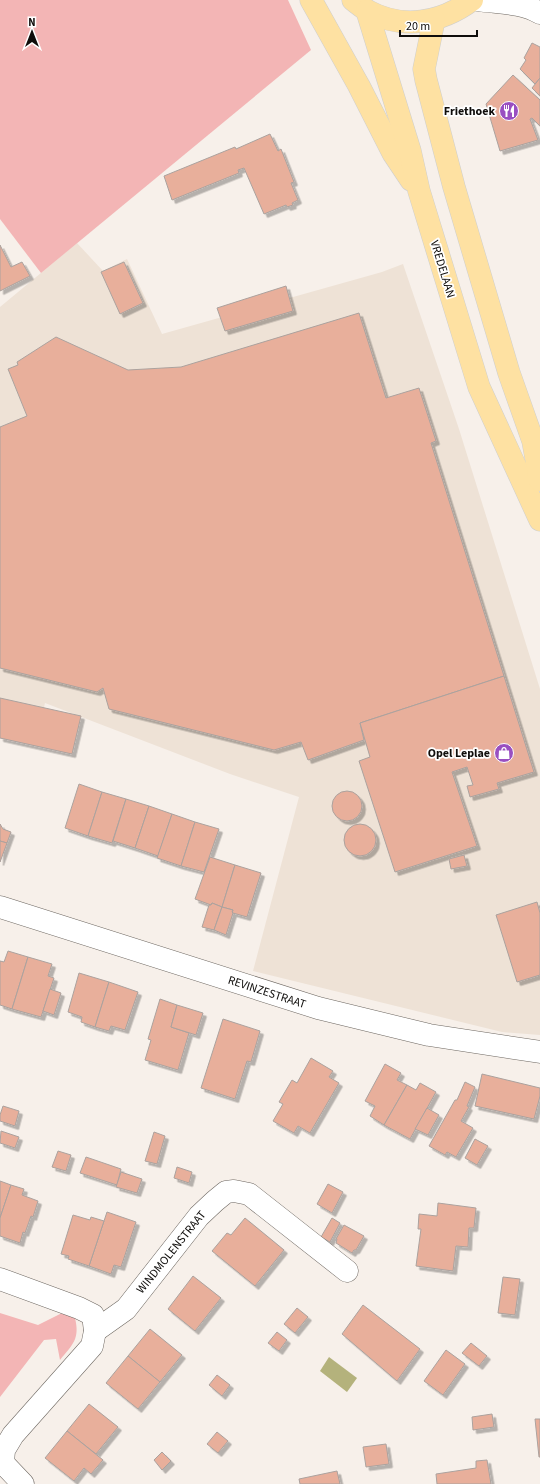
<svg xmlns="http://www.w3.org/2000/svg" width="540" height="1484" viewBox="0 0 540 1484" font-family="'Source Sans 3',sans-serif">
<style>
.built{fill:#eee2d6}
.green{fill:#f3b5b5}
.water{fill:#b4b27c}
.building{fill:#e8af9b;stroke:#aba29e;filter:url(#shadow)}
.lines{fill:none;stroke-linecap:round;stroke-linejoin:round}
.street-casing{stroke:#6d6761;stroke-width:23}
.secondary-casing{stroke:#6d6761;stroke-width:23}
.primary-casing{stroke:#cfcfce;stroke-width:23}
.street{stroke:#fff;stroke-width:22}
.secondary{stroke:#fff;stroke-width:22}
.primary{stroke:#fee1a2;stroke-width:22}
.labels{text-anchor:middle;stroke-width:3.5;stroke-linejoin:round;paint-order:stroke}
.poi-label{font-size:12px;font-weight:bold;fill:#0f0d0b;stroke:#fff;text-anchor:end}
.street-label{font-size:12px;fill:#0f0d0b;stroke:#fff}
</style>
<defs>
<filter id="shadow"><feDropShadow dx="3.5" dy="3.5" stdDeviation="0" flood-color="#0004"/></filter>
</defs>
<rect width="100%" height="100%" fill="#f7f0ea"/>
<path class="built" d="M77 243 103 271 127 259 162 334 382 272 403 264 459 429 540 689V1035L502 1032 253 971 299 797 230 774 45 703 41 720 0 705V307Z"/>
<g class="green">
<path d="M0 0H288L311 50 41 273 0 219Z"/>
<path d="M66 1311 75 1318C80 1339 73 1344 60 1360L56 1339 44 1340 0 1397V1313L38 1325Z"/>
</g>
<path class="water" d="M329 1357 357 1378 347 1392 320 1371Z"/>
<g class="building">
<path d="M532 43 540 47V78L535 84 520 69 526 60 524 58Z"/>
<path d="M513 75 540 100V126L532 118 530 119 538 140 500 151 486 104Z"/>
<path d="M540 78V96L532 88Z"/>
<path d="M270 134 278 151 281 149 294 182 291 183 298 200 292 203 293 205 287 207 286 205 264 214 244 168 238 170 239 173 172 200 164 176 235 147 236 149Z"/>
<path d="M0 245 11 267 22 262 30 276 0 291Z"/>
<path d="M124 262 143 303 120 314 101 272Z"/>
<path d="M286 286 293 311 225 331 217 308Z"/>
<path d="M359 313 386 398 419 388 436 441 431 443 504 676 360 723 364 740 308 760 301 742 274 750 109 709 103 688 97 692 0 668V427L27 416 8 369 18 365 17 362 56 337 128 370 181 367Z"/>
<path d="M504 676 534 772 497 783 499 789 470 797 467 786 473 785 467 767 452 772 477 846 395 872 359 761 370 757 360 723Z"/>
<path d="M0 698 81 716 72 754 0 738Z"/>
<path d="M79 784 102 792 88 836 65 828Z"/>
<circle cx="347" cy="806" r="15"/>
<path d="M102 792 126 799 112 843 88 836Z"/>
<path d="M126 799 149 806 135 848 113 841Z"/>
<path d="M149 806 172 814 158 856 135 848Z"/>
<path d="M172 814 195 822 181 866 157 858Z"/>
<path d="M195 822 219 829 204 872 181 866Z"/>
<path d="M0 824 3 829 11 832 7 843 0 841Z"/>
<circle cx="360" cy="840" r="16"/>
<path d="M0 841 7 843 0 862Z"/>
<path d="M464 855 467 866 451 869 449 859Z"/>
<path d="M210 857 235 865 222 907 212 903 211 905 195 899Z"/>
<path d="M235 865 261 873 247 917 233 913 232 912 233 910 222 907Z"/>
<path d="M537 902 540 913V975L517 982 496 915Z"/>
<path d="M212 903 222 907 214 930 202 927 209 905H211Z"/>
<path d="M222 907 233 910 232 912 233 913 226 935 214 930Z"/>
<path d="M8 951 28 957 12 1009 0 1005V961L4 962Z"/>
<path d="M28 957 52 964 48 976 54 978 41 1017 12 1009Z"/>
<path d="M79 973 109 982 95 1027 81 1022 82 1017 68 1012Z"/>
<path d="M109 982 138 992 125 1030 111 1026 109 1031 95 1027Z"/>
<path d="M50 989 61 993 54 1015 43 1011Z"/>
<path d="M160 999 177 1005 171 1027 189 1033 178 1070 145 1060 151 1040 148 1039Z"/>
<path d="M177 1005 203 1013 196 1035 171 1027Z"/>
<path d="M223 1019 260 1031 251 1062 247 1061 235 1099 201 1088Z"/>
<path d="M311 1058 333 1071 329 1077 339 1083 310 1133 298 1126 294 1133 273 1121 283 1104 279 1102 292 1080 297 1083Z"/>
<path d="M385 1064 401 1073 397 1080 407 1085 384 1125 370 1116 375 1106 365 1101Z"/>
<path d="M482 1074 540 1088V1096L534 1119 475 1106Z"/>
<path d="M465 1082 475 1087 467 1106 469 1107 461 1121 473 1128 456 1157 447 1152 445 1155 429 1146 455 1100H457Z"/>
<path d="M420 1083 436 1092 410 1139 384 1125 407 1085 416 1090Z"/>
<path d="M3 1106 19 1111 15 1126 0 1121V1115Z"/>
<path d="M427 1108 439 1115 428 1135 415 1129Z"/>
<path d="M1 1131 19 1137 15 1148 0 1143Z"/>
<path d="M154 1132 165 1136 157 1164 145 1161Z"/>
<path d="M475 1139 488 1146 477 1165 465 1158Z"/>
<path d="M58 1151 71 1155 66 1171 52 1167Z"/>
<path d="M86 1157 121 1169 117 1185 80 1173Z"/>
<path d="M177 1167 192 1172 189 1183 174 1178Z"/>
<path d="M121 1172 142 1179 137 1193 116 1187Z"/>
<path d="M0 1181 11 1185 0 1218Z"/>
<path d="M328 1184 343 1192 332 1213 317 1204Z"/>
<path d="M11 1185 24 1189 22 1195 38 1201 33 1217 31 1216 25 1233 23 1232 20 1243 0 1236V1218Z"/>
<path d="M438 1203 476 1208 474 1228H469L468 1247 456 1246 453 1271 416 1266 421 1229H418L419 1214 437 1216Z"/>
<path d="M107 1212 136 1222 121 1267 114 1265 111 1274 89 1266Z"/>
<path d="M73 1215 90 1220 91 1217 104 1221 89 1266 68 1259 69 1256 61 1254Z"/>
<path d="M245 1218 284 1250 255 1286 212 1251 227 1233 231 1235Z"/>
<path d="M332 1218 340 1223 330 1242 321 1237Z"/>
<path d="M344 1225 364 1236 356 1250H354L352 1253 336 1243 337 1239H336Z"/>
<path d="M193 1276 221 1298 195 1331 168 1309Z"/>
<path d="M503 1277 520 1279 515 1315 498 1313Z"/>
<path d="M363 1305 420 1349 397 1381 342 1334Z"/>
<path d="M297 1308 308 1317 295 1333 284 1324Z"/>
<path d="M150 1329 182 1355 160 1382 128 1356Z"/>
<path d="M277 1332 287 1340 279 1351 268 1343Z"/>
<path d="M471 1343 487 1356 479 1366 462 1353Z"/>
<path d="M446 1350 465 1364 443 1395 424 1381Z"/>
<path d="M128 1356 160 1382 138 1409 106 1383Z"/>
<path d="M217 1375 230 1385 222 1396 209 1385Z"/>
<path d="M89 1404 118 1427 96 1454 67 1431Z"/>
<path d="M492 1414 494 1427 473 1430 472 1417Z"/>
<path d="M535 1419H540V1457H539Z"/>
<path d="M67 1431 103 1460 91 1474 84 1468 74 1481 45 1458Z"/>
<path d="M217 1432 228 1441 218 1453 207 1444Z"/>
<path d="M386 1444 389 1464 366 1467 363 1447Z"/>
<path d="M162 1452 171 1461 162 1470 154 1460Z"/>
<path d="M487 1460 491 1484H437L436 1474 476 1468V1461Z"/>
<path d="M337 1471 340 1484H300L299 1479Z"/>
</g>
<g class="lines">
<defs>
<g id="street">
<path d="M0 907 318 1008 429 1035 540 1052"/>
<path d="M0 1279 79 1308 93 1315 95 1331 92 1346 13 1435 4 1450 3 1463"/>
<path d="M95 1331 126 1309 199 1216 215 1201 226 1192 234 1191 249 1194 347 1271"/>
<path d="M0 1463H3L23 1484"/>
</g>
<path id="secondary" d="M478 0C498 3 522 2 540 13"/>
<g id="primary">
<path d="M311 0 359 86 393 153 411 180"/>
<path d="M353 0C358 4 363 8 368 11 403 30 441 23 472 0"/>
<path d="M367 11 410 151 419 191 479 387 540 520"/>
<path d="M434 20 424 69 426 80 454 187 509 373 533 441 540 480"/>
</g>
</defs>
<use href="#street" class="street-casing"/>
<use href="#secondary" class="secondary-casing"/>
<use href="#primary" class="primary-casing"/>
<use href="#street" class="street"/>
<use href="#secondary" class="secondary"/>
<use href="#primary" class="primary"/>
</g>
<defs>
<symbol id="restaurant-disc" viewBox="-11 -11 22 22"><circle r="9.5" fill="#994fc1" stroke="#fff"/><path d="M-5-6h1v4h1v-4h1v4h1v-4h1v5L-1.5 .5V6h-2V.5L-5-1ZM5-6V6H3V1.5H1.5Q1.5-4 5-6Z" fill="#fff"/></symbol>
<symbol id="shop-disc" viewBox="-11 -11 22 22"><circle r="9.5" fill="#994fc1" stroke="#fff"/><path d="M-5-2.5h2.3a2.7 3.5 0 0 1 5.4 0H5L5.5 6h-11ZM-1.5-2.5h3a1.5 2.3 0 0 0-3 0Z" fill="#fff"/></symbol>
</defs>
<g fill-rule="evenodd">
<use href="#restaurant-disc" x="498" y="100" width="22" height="22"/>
<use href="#shop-disc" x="493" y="742" width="22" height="22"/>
</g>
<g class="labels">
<g class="poi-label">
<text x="495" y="115">Friethoek</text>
<text x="490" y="757">Opel Leplae</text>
</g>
<g class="street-label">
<text transform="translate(443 269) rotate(73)" y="4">VREDELAAN</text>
<text transform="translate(267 992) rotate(18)" y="4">REVINZESTRAAT</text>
<text transform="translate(171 1252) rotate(-51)" y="4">WINDMOLENSTRAAT</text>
</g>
</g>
<g transform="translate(32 32)" stroke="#ffffff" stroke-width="3" paint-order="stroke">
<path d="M0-3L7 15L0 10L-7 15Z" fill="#0f0d0b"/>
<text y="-6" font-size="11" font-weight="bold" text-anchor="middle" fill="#0f0d0b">N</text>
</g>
<path d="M400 30v6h77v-6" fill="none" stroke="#0f0d0b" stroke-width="2"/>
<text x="406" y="30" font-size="12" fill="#0f0d0b" stroke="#ffffff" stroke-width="3" paint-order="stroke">20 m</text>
</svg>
